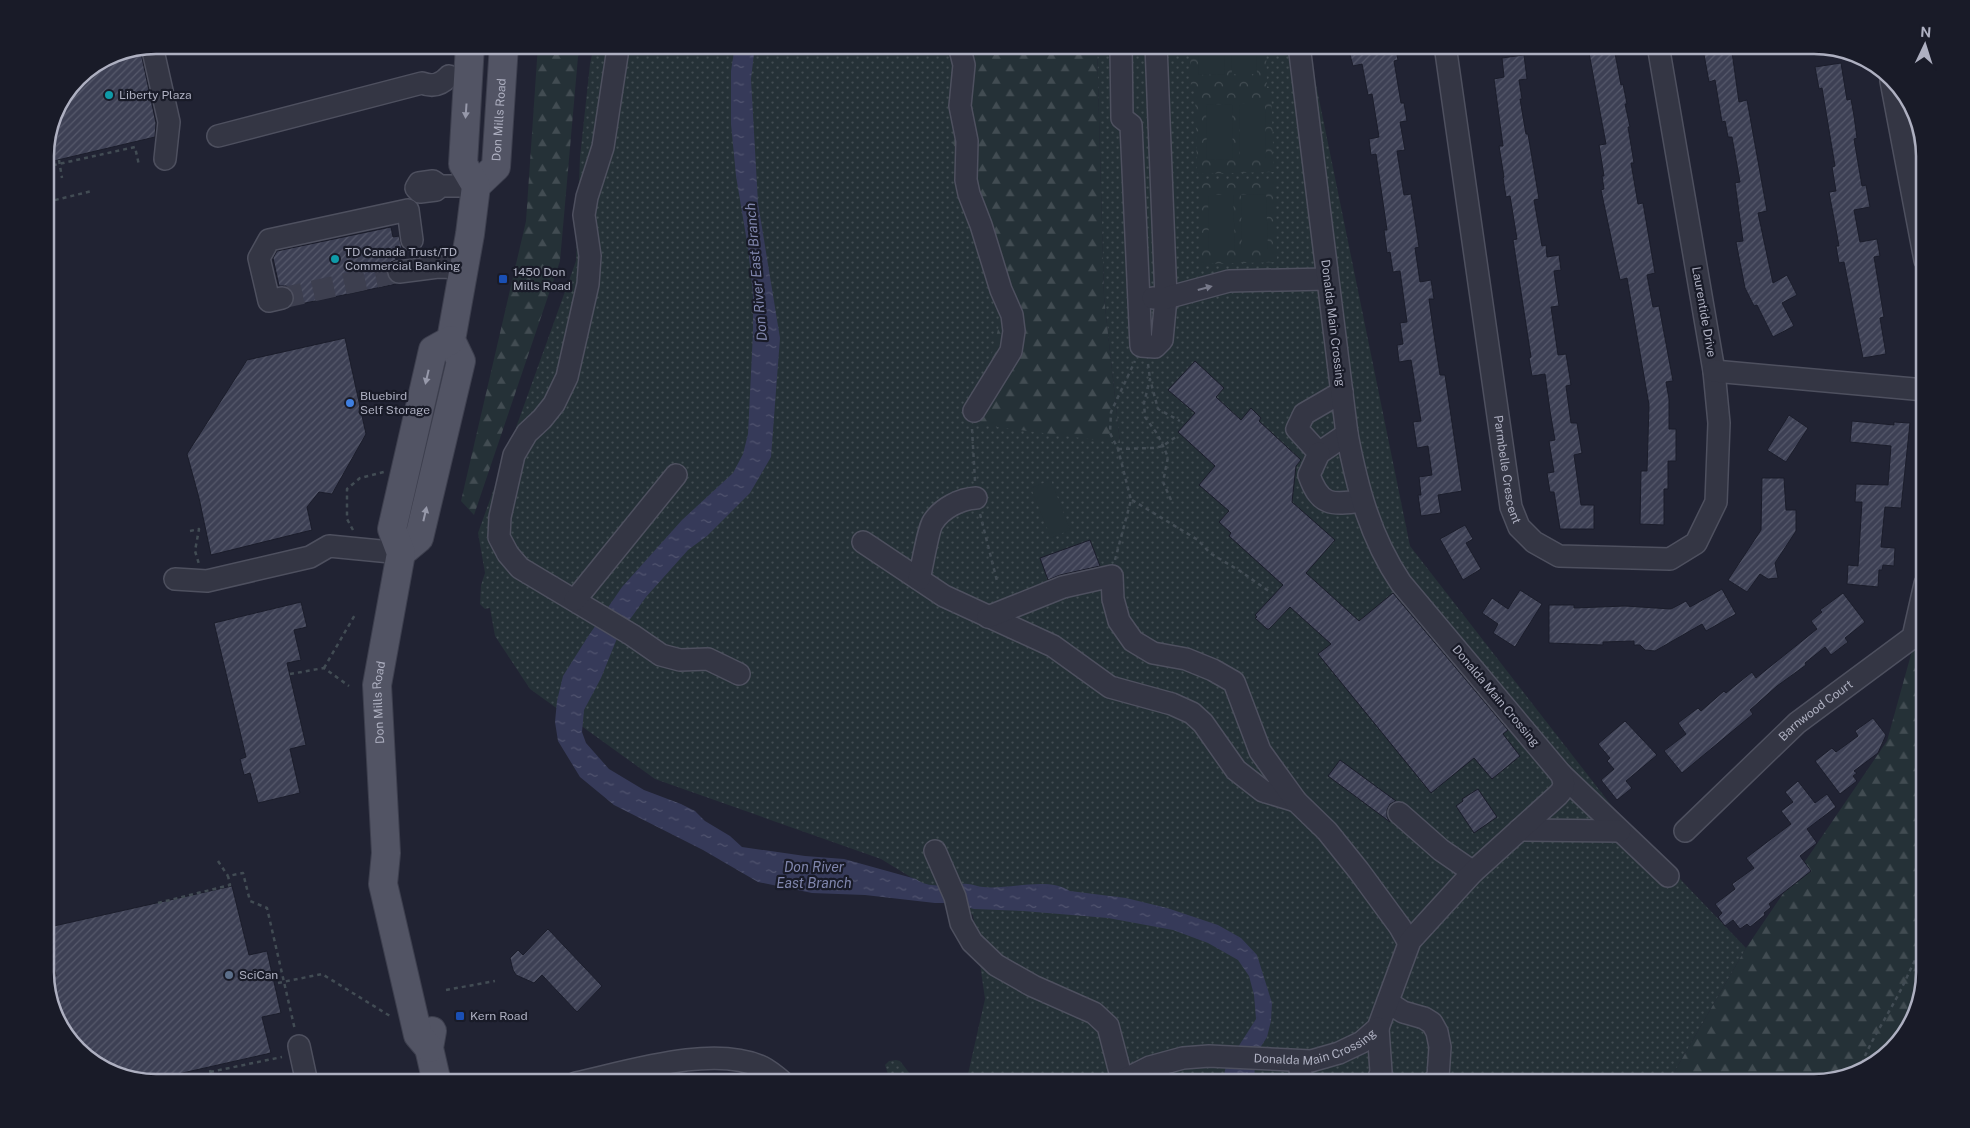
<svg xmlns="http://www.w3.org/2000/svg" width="1970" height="1128" viewBox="0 0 1970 1128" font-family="'Public Sans',sans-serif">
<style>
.grass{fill:url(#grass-dots)}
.forest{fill:url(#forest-firs)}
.park{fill:url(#park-crowns)}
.pitch{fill:#253137}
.water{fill:url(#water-ripples)}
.building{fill:url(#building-hatch);stroke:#1b1d2b}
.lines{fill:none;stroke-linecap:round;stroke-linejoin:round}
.minor-tunnel{stroke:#3d3f4f;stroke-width:21;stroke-dasharray:21 11;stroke-linecap:butt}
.minor-casing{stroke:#4e505f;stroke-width:24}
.major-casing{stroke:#3d3f4e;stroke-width:30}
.path{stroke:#424c54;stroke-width:2.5;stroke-dasharray:4 4;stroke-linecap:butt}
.minor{stroke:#343644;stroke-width:21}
.major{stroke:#525464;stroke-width:28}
.oneway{fill:#9799aa}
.oneway2{fill:#777989}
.culture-dot{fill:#0f9aa8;stroke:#191b28;stroke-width:2}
.transit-dot{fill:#1a4fb4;stroke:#191b28;stroke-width:2}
.shop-dot{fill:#3f7fe0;stroke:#191b28;stroke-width:2}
.service-dot{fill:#5c6f8a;stroke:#191b28;stroke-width:2}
.labels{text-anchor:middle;stroke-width:4.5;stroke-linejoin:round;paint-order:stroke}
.poi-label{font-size:12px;fill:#aeb0c1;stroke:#191b28;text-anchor:start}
.street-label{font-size:12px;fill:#aeb0c1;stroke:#191b28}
.water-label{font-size:14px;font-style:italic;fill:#8086ad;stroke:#191b28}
.rim{fill:none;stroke:#aeb0c1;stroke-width:2.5}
</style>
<defs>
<pattern id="grass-dots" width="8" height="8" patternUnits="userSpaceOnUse" patternTransform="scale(1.25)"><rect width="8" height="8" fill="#253137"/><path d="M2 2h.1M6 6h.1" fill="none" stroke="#424c52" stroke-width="1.8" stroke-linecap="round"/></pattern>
<pattern id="forest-firs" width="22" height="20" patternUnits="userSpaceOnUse" patternTransform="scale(1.25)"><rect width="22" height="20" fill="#253137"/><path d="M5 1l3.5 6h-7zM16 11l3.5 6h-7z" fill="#424c52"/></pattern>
<pattern id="park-crowns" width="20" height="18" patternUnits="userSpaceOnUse" patternTransform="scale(1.25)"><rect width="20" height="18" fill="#253137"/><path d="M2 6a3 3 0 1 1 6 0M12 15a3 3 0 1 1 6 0" fill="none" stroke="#424c52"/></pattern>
<pattern id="water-ripples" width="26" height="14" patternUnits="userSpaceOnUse" patternTransform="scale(1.25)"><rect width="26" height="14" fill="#363a59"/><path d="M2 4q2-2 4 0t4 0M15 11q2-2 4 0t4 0" fill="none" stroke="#51546f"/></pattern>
<pattern id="building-hatch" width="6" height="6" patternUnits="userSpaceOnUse" patternTransform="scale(1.25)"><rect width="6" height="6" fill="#3d4054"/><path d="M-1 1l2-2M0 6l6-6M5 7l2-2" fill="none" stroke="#56596b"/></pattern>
</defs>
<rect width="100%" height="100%" fill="#212333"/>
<g class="grass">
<path d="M594 45H959L1008 290 998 332 1120 443 1104 297 1097 45H1308L1410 546 1618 814 1746 948 1668 1083H966L985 999 973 915 881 859 655 779 530 689 495 636 490 608 485 609 480 604 481 585 485 573 478 533 576 261 580 157 590 64Z"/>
<path d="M896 1060 900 1061 917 1083H891L885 1065 889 1061Z"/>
</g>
<g class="forest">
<path d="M538 45H582L578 57 560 261 474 515 461 501 526 221Z"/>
<path d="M959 45H1097L1104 297 1120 443 974 424 1008 290 953 143 958 85Z"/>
<path d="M1925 604V972L1910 1027 1870 1068 1814 1083H1668L1746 948 1887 741Z"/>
</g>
<g class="park">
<path d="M1190 45H1266L1267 88H1271L1274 172 1197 174 1195 90H1191Z"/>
<path d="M1275 179 1277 262 1201 264 1199 180Z"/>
</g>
<g class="pitch">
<path d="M1198 45H1224L1225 74 1199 75Z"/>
<path d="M1231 45H1256L1257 74H1232Z"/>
<path d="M1232 104 1233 159 1207 160 1206 105Z"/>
<path d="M1239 104H1265L1266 159H1240Z"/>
<path d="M1266 194 1268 249H1242L1241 195Z"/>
<path d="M1208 195H1233L1235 250H1209Z"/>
<path d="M1051 480 1070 530 1051 538 1031 488Z"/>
</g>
<path class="water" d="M735 45H755L751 79 758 203 780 338 771 457 750 493 707 536 688 550 646 597 618 636 601 678 584 710 582 732 586 743 609 769 644 790 681 804 695 811 705 821 730 836 742 847 805 856 844 859 916 879C932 891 950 882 968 884 973 884 978 887 983 887 1009 890 1048 876 1070 891L1126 898 1167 908 1218 925 1241 938 1257 955 1272 1003 1271 1021 1267 1037 1260 1048 1255 1064 1254 1083H1222L1226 1066 1256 1019 1254 995 1249 976 1238 960 1208 943 1173 930 1108 918 1023 911 974 909 950 903H935L865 895 812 893 758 882 703 850 614 805 580 777 558 741 555 722 557 701 563 676 587 638 622 587 682 520 733 473 743 454 748 434 753 332V293L748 248 736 176 731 124V71Z"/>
<g class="building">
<path d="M1390 45H1395L1398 60 1394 61 1401 103H1404L1407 121 1400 122 1405 150 1397 151 1404 195 1411 194 1419 247 1415 248 1420 282 1431 280 1434 299H1429L1434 335 1440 375H1445L1462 491 1438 495 1441 513 1421 516 1418 495H1421L1419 477 1432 475 1428 446 1417 448 1413 422 1421 421 1411 360 1399 362 1397 345 1403 344 1400 323 1407 322 1400 271 1393 272 1390 252 1387 253 1384 230H1387L1376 154 1371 155 1369 139 1379 137 1372 94 1368 95 1362 64 1353 66 1349 51Z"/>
<path d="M1725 45H1731L1739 102 1747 100 1767 211 1758 213 1773 283 1787 275 1797 295 1782 303 1794 326 1773 337 1757 305 1754 306 1745 288 1736 242 1743 241 1735 183 1740 182 1732 137H1728L1725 121 1722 122 1715 80 1709 82 1703 49Z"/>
<path d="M140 48 156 123 155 137 45 163V149L54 113 78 77 114 53Z"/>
<path d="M1614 48 1621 85 1623 84 1627 104H1625L1630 127H1628L1634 163H1631L1638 204 1643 203 1655 273 1647 275 1653 307 1659 306 1673 381 1666 382 1669 399V429H1676V461H1668V489H1664V525L1640 524 1641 471H1647L1649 405 1627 278 1620 280 1601 190 1604 189 1602 176H1604L1599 145 1606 144 1589 53Z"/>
<path d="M1524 55 1527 79 1519 80 1522 99H1520L1526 134H1528L1539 199 1534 200 1542 246 1546 245 1547 257 1559 255 1561 270 1554 271 1559 306 1551 307 1558 355 1566 354 1571 385 1566 386 1571 423H1577L1582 453 1574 455 1581 505H1594V529H1560L1554 492H1550L1547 473 1554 472 1549 441 1555 440 1550 411 1545 374 1532 376 1529 358 1531 357 1513 240 1517 239 1510 196 1506 197 1503 178 1504 177 1499 146H1503L1494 79 1504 77 1502 58Z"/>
<path d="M1841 63 1847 100 1851 99 1854 116 1857 138 1854 139 1862 186 1866 185 1870 207 1854 210 1860 242 1877 239 1880 256 1874 257 1884 317 1880 318 1886 354 1863 358 1844 262 1839 263 1836 246H1839L1829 192 1836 191 1832 167 1835 166 1822 88 1819 89 1815 67Z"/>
<path d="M391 227 393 237 399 236 402 248 394 250 396 260 391 262 387 268V273L389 279 396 284 291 306 294 296 291 290 286 286H279L273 258 277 251Z"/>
<path d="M345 338 366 434 332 494 319 492 307 507 312 530 211 555 199 498 187 454 247 360Z"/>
<path d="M1195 361 1224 388 1216 397 1241 420 1251 408 1261 418 1259 421 1301 460 1296 466 1292 502 1335 540 1306 573 1359 621 1393 593 1508 730 1503 734 1520 756 1492 779 1474 758 1431 793 1318 654 1331 644 1290 607 1269 629H1267L1255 618 1257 617 1255 615 1283 585 1229 536 1231 533 1219 522 1229 511 1199 485 1215 466 1178 432 1195 413 1168 390Z"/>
<path d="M1789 415 1808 428 1786 462 1767 450Z"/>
<path d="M1852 421 1894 425V422L1910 423 1901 508 1885 507 1881 547 1895 548 1894 566 1883 565 1882 570H1879L1878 587 1847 584 1848 565 1858 566 1862 502H1855L1856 484 1888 485 1891 446 1850 442Z"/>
<path d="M1762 478H1784L1786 510H1796V531L1775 563 1778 578 1768 579 1760 574 1747 592 1728 580 1761 530Z"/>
<path d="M1465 525 1473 539 1466 543 1481 569 1463 580 1440 539Z"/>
<path d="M1090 540 1100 566 1060 575 1048 580 1040 558Z"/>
<path d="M1722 589 1736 614 1706 631 1702 624 1655 651 1645 650 1640 645H1634V641L1603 642V645L1549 643V605H1574V608L1625 606 1671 609 1686 601 1690 607Z"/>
<path d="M1520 590 1542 604 1515 647 1493 633 1498 624 1482 613 1492 598 1508 609Z"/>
<path d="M1843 593 1865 622 1845 638 1848 642 1831 655 1825 647 1805 663 1806 665 1777 686 1750 710 1753 714 1682 773 1664 751 1686 734 1678 723 1698 708 1701 711 1724 691 1726 693 1752 672 1756 678 1817 629 1811 621 1822 612 1820 610Z"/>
<path d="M301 602 307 627 294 630 301 660 287 663 306 745 290 749 300 793 258 803 250 773 244 775 240 759 246 757 214 623Z"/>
<path d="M1873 718 1886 735 1878 753 1854 771 1857 773 1853 776 1857 781 1840 794 1815 761 1832 748 1836 752 1858 736 1855 731Z"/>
<path d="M1625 721 1657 755 1626 781 1632 788 1617 800 1601 780 1614 769 1607 761 1610 758 1598 744Z"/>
<path d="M1340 760 1396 801 1390 804 1387 810V817L1390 822 1328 776Z"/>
<path d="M1798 781 1815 803 1827 794 1836 807 1807 829 1817 843 1800 856 1811 871 1769 904 1771 907 1764 913 1765 915 1750 927 1747 924 1740 929 1733 920 1725 926 1718 917 1722 913 1715 904 1735 889 1732 884 1754 868 1746 858 1791 824 1781 811 1793 802 1785 792Z"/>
<path d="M1478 789 1497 817 1474 833 1456 806 1463 801 1462 799Z"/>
<path d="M232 886 249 955 267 951 281 1013 262 1017 271 1053 147 1081 101 1068 64 1034 45 979 56 976 45 928Z"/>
<path d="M548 929 602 986 577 1012 542 975 534 983 516 975 513 970 510 958 518 950 523 955Z"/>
</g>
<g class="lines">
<path class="minor-tunnel" d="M282 298 399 272"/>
<defs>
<g id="minor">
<path d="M959 45 964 65 960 106 967 141 966 180 969 194 981 225 1001 290 1012 315 1014 331 1011 351 974 411"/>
<path d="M1121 45 1122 118 1131 125 1141 346 1155 347 1162 340 1166 298 1156 45"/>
<path id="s1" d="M1445 45 1511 507 1519 527 1534 542 1559 556 1670 559 1696 543 1716 502 1719 423 1714 371 1658 45"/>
<path d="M152 46 169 122 165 159"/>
<path d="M617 55 603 147 587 197 584 215 590 256 588 284 567 377 554 404 542 419 527 433 514 455 500 517 499 537 508 554 520 568 632 635 661 655 680 660 708 659 739 674"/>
<path d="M1891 81 1925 260"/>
<path d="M218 136 422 83C432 87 441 85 449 76"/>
<path d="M440 186 436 190 420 192 416 188 419 183 433 181 440 186H476"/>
<path d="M399 272 438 267 465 268"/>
<path d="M282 298 269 301 259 258 269 240 408 210 412 240"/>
<path d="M1153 298H1166L1229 281 1327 279"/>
<path d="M1714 371 1925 390"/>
<path d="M1342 392 1304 414 1297 429 1319 453 1347 434"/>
<path d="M1319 453 1309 475C1320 506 1331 505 1362 501"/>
<path d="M863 542 944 596 1053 646 1110 687 1172 704 1192 713 1203 723 1236 770 1263 791 1296 801"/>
<path d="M175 579 207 581 310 557 329 546 401 553"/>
<path d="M919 579C922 568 928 529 933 522 942 508 960 499 976 498"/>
<path d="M575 600 676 475"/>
<path d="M988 617 1063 587 1112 576 1113 599 1119 621 1133 641 1153 653 1186 659 1213 670 1234 682 1260 751 1296 801 1327 831 1359 871 1400 927 1409 943"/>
<path d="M1561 774 1668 876"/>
<path d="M1399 813 1441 850 1473 872"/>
<path d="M1519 830 1620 831"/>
<path id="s2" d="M1685 831 1797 723 1913 637 1925 584"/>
<path d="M935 851 955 897 961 923 972 942 996 965 1033 986 1094 1013 1108 1026 1122 1080"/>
<path d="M1389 1003 1403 1012 1424 1018 1432 1023 1437 1032 1440 1047 1438 1077 1432 1083"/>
<path d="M299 1046 307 1083"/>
<path d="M1298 1061 1303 1083"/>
<path d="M576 1083C627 1072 713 1044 762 1067 770 1071 777 1077 784 1083"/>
<path id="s3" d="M1118 1083 1150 1067 1183 1058 1209 1056 1311 1061 1339 1053 1362 1042 1378 1028 1410 941 1473 872 1558 795C1565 788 1565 782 1561 774L1401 583C1370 537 1357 487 1347 434L1299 45"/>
<path d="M1377 1083 1381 1072 1378 1028"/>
</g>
<g id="major">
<path id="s4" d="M476 186 496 167 504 45"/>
<path d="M401 553 419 538 461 361 451 340 470 234 476 186 463 164 470 45"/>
<path d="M432 1031 429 1048 437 1083"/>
<path id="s5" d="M429 1048 418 1035 383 884 386 853 377 685 401 553 392 529 433 350 451 340"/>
</g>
</defs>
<use href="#minor" class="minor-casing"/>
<use href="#major" class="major-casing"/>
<g class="path">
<path d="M59 160 62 178"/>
<path d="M45 167 135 147 139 165"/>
<path d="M47 202 92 191"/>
<path d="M1148 364 1150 379"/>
<path d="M972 429 975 481"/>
<path d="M1118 449 1154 448 1163 446 1177 436"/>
<path d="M1132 500 1198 540 1210 553 1240 571 1270 592"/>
<path d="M1171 500 1163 482 1168 457 1158 435 1145 417 1144 403 1150 379 1158 409 1180 421"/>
<path d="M980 514 997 581"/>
<path d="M353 530 347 519V489L360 478 384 472"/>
<path d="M190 531 199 529 195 551 199 564"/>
<path d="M1115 560 1131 500 1118 449 1110 433 1111 412 1135 361"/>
<path d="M324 668 356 613"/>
<path d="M290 674 324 668 349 686"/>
<path d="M218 861 228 876"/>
<path d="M158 903 230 885 228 876 243 873 250 901 267 908 295 1030"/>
<path d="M278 983 322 974 390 1016"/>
<path d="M446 990 495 981"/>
<path d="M210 1070 213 1083"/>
<path d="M1859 1071C1868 1045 1883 1023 1896 999 1907 979 1912 963 1925 943"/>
<path d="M210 1072 282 1057"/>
</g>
<use href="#minor" class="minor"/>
<use href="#major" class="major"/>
</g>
<defs><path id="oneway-solid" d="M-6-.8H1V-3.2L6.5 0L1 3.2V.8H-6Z" transform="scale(1.25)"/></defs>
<g class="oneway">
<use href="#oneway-solid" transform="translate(466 111) rotate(94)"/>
<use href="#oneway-solid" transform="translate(427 377) rotate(103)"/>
<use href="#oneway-solid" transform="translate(425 514) rotate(-77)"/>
</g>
<use class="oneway2" href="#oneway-solid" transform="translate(1205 288) rotate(-15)"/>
<g class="culture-dot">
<circle cx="109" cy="95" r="5"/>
<circle cx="335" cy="259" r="5"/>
</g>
<g class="transit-dot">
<rect x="498" y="274" width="10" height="10" rx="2.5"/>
<rect x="455" y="1011" width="10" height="10" rx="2.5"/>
</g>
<circle class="shop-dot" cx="350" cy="403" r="5"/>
<circle class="service-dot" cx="229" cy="975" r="5"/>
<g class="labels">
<g class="poi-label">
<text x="119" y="99">Liberty Plaza</text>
<text x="345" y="256">TD Canada Trust/TD<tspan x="345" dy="14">Commercial Banking</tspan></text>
<text x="513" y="276">1450 Don<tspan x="513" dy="14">Mills Road</tspan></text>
<text x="360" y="400">Bluebird<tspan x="360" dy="14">Self Storage</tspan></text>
<text x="239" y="979">SciCan</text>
<text x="470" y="1020">Kern Road</text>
</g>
<g class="street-label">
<text dy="4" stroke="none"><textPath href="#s4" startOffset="75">Don Mills Road</textPath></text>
<text transform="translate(1704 312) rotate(80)" y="4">Laurentide Drive</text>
<text transform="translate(1333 323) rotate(83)" y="4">Donalda Main Crossing</text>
<text dy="4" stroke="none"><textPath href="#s1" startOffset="429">Parmbelle Crescent</textPath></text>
<text transform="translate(1496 696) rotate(50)" y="4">Donalda Main Crossing</text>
<text dy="4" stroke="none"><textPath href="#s5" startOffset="354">Don Mills Road</textPath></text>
<text dy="4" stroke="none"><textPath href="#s2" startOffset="178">Barnwood Court</textPath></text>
<text dy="4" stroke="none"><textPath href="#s3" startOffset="205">Donalda Main Crossing</textPath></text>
</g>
<g class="water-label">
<text transform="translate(756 272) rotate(-95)" y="5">Don River East Branch</text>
<text x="814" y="872">Don River<tspan x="814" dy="16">East Branch</tspan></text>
</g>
</g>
<path d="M0 0H1970V1128H0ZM156 54H1814A102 102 0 0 1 1916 156V972A102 102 0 0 1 1814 1074H156A102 102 0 0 1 54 972V156A102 102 0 0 1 156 54Z" fill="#191b28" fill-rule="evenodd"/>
<path class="rim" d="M156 54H1814A102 102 0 0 1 1916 156V972A102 102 0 0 1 1814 1074H156A102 102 0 0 1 54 972V156A102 102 0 0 1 156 54Z"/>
<g transform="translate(1925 45) rotate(4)" stroke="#191b28" stroke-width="4" paint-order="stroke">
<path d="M0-4L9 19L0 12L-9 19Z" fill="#aeb0c1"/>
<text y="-8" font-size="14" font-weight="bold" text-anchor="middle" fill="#aeb0c1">N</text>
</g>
</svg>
